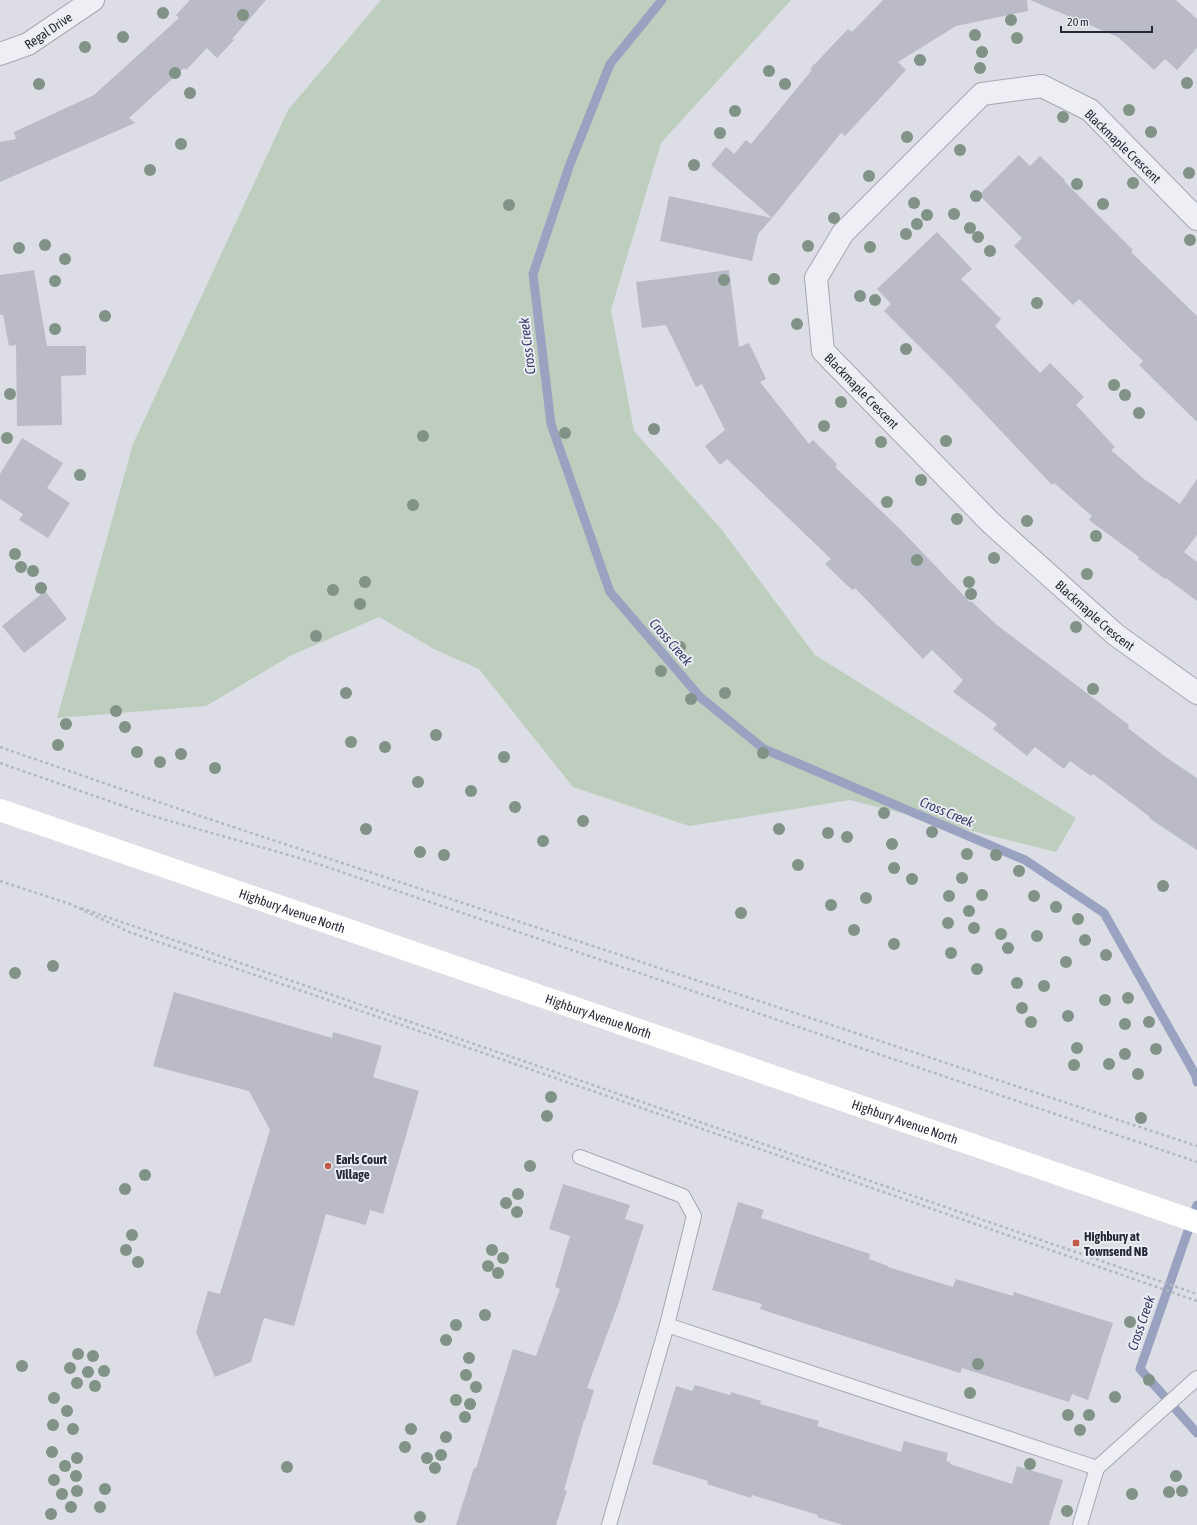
<svg xmlns="http://www.w3.org/2000/svg" width="1197" height="1525" viewBox="0 0 1197 1525" font-family="'Asap Condensed',sans-serif">
<style>
.green{fill:#becebe}
.lines{fill:none;stroke-linecap:round;stroke-linejoin:round}
.stream{stroke:#9aa2c2;stroke-width:9}
.building{fill:#babbc7}
.service-casing{stroke:#a6a7b1;stroke-width:16}
.minor-casing{stroke:#a6a7b1;stroke-width:24}
.path{stroke:#b6b8c0;stroke-width:2.5;stroke-dasharray:3 3;stroke-linecap:butt}
.service{stroke:#eeeff4;stroke-width:14}
.minor{stroke:#eeeff4;stroke-width:22}
.secondary{stroke:#fff;stroke-width:22}
.tree{fill:#819286}
.poi-dot{fill:#c05a4b;stroke:#ebecf3;stroke-width:1.5}
.labels{text-anchor:middle;stroke-width:4;stroke-linejoin:round;paint-order:stroke}
.street-label{font-size:13px;fill:#272939;stroke:#ebecf3}
.poi-label{font-size:13px;font-weight:bold;fill:#272939;stroke:#ebecf3;text-anchor:start}
.water-label{font-size:14px;font-style:italic;fill:#363e69;stroke:#ebecf3}
</style>
<rect width="100%" height="100%" fill="#dcdde5"/>
<path class="green" d="M381 0H791L661 143 611 310 634 431 722 530 815 655 1076 818 1056 852 850 800 689 826 573 787 479 669 434 649 379 617 290 656 206 706 57 718 133 444 288 110Z"/>
<g class="lines">
<g class="stream">
<path d="M662 0 610 64 570 164 533 274 551 424 610 592 700 697 764 749 1025 860 1104 913 1196 1076 1197 1082"/>
<path d="M1197 1205 1140 1369 1197 1433"/>
</g>
</g>
<g class="building">
<path d="M190 0H266L232 39 234 40 217 58 207 48 186 70 184 68 129 118 135 123 0 182V142L16 139 14 132 94 95 179 18 176 15Z"/>
<path d="M883 0H1027L1028 11 956 26 898 62 906 70 845 136 841 133 772 218 711 165 726 147 734 154 746 140 751 144 812 70 810 69 848 29 852 32Z"/>
<path d="M1030 0H1176L1197 19V48L1177 70 1165 59 1154 70 1118 37Z"/>
<path d="M1019 155 1030 166 1040 156 1065 180 1064 181 1133 250 1131 252 1197 316V422L1139 365 1143 361 1079 299 1073 305 1014 246 1022 238 979 195Z"/>
<path d="M669 196 772 218 758 234 752 261 660 241Z"/>
<path d="M937 232 972 269 961 279 1001 319 995 326 1040 373 1050 363 1084 397 1076 405 1115 447 1111 450 1144 479 1180 504 1197 479V535L1184 552 1197 562V601L1166 578 1165 579 1138 559 1139 557 1089 520 1092 516 1054 483 1052 485 952 379 884 311 891 304 877 289Z"/>
<path d="M34 270 47 346H86V375L61 376 62 425 17 426 16 345 9 346 3 315H0V275Z"/>
<path d="M729 270 739 347 749 343 766 379 760 382 809 444 813 440 837 464 835 467 900 529 970 602 971 601 997 625 1129 725 1128 728 1167 758 1197 778V850L1149 818 1150 817 1093 774 1091 776 1070 761 1064 769 1035 747 1027 756 993 729 997 724 953 692 963 680 932 650 923 659 855 588 852 590 825 564 831 559 727 459 720 465 705 446 725 430 702 384 696 387 666 325 642 328 636 282Z"/>
<path d="M22 438 63 463 47 488 70 503 48 538 19 520 23 514 0 499V474Z"/>
<path d="M45 591 67 619 24 653 2 626Z"/>
<path d="M174 992 332 1038 333 1032 382 1046 373 1077 419 1091 383 1214 370 1210 366 1225 326 1214 294 1326 264 1318 251 1362 215 1377 196 1332 208 1291 220 1294 270 1130 249 1091 153 1066Z"/>
<path d="M563 1184 630 1205 625 1219 644 1225 619 1302 587 1388 594 1390 585 1420H584L564 1490 567 1491 556 1525H456L474 1468H476L513 1349 536 1356 560 1289 555 1287 570 1236 549 1229Z"/>
<path d="M738 1202 764 1210 761 1218 870 1254 869 1259 888 1266V1267L953 1287 956 1279 1013 1296 1014 1292 1113 1323 1088 1400 1072 1394 1069 1402 962 1368 960 1373 760 1309 762 1304 712 1290Z"/>
<path d="M695 1385 730 1395 731 1392 761 1401 760 1404 819 1421 817 1426 901 1452 904 1441 948 1453 946 1461 950 1462V1464L1012 1484 1017 1466 1063 1480 1049 1525H843L817 1517 818 1515 752 1495 751 1498 707 1484 708 1481 652 1464 676 1386 692 1391Z"/>
</g>
<g class="lines">
<defs>
<g id="service">
<path d="M580 1157 683 1196 694 1216 667 1325"/>
<path d="M609 1525 667 1325 1097 1468"/>
<path d="M1080 1525 1097 1468 1197 1378"/>
</g>
<g id="minor">
<path id="s1" d="M0 54 28 44 93 0"/>
<path id="s2" d="M1197 219 1090 110 1042 86 982 94 843 233 816 278 823 351 991 523 1116 635 1197 693"/>
</g>
</defs>
<use href="#service" class="service-casing"/>
<use href="#minor" class="minor-casing"/>
<g class="path">
<path d="M0 747 182 810 1197 1146"/>
<path d="M0 763 149 815 306 860 1197 1162"/>
<path d="M0 881 70 904 129 932 466 1047 1197 1301"/>
<path d="M81 908 1197 1294"/>
</g>
<use href="#service" class="service"/>
<use href="#minor" class="minor"/>
<path class="secondary" id="s3" d="M0 810 1197 1222"/>
</g>
<g class="tree">
<circle cx="163" cy="13" r="6"/>
<circle cx="243" cy="15" r="6"/>
<circle cx="1011" cy="20" r="6"/>
<circle cx="975" cy="35" r="6"/>
<circle cx="123" cy="37" r="6"/>
<circle cx="1017" cy="38" r="6"/>
<circle cx="85" cy="47" r="6"/>
<circle cx="982" cy="52" r="6"/>
<circle cx="920" cy="60" r="6"/>
<circle cx="980" cy="68" r="6"/>
<circle cx="769" cy="71" r="6"/>
<circle cx="175" cy="73" r="6"/>
<circle cx="1187" cy="83" r="6"/>
<circle cx="39" cy="84" r="6"/>
<circle cx="785" cy="84" r="6"/>
<circle cx="190" cy="93" r="6"/>
<circle cx="1129" cy="110" r="6"/>
<circle cx="735" cy="111" r="6"/>
<circle cx="1063" cy="117" r="6"/>
<circle cx="1151" cy="132" r="6"/>
<circle cx="720" cy="133" r="6"/>
<circle cx="907" cy="137" r="6"/>
<circle cx="181" cy="144" r="6"/>
<circle cx="960" cy="150" r="6"/>
<circle cx="694" cy="165" r="6"/>
<circle cx="150" cy="170" r="6"/>
<circle cx="1189" cy="173" r="6"/>
<circle cx="869" cy="176" r="6"/>
<circle cx="1133" cy="183" r="6"/>
<circle cx="1077" cy="184" r="6"/>
<circle cx="976" cy="196" r="6"/>
<circle cx="914" cy="203" r="6"/>
<circle cx="1103" cy="204" r="6"/>
<circle cx="509" cy="205" r="6"/>
<circle cx="954" cy="214" r="6"/>
<circle cx="927" cy="215" r="6"/>
<circle cx="834" cy="218" r="6"/>
<circle cx="917" cy="224" r="6"/>
<circle cx="970" cy="228" r="6"/>
<circle cx="906" cy="234" r="6"/>
<circle cx="978" cy="237" r="6"/>
<circle cx="1190" cy="240" r="6"/>
<circle cx="45" cy="245" r="6"/>
<circle cx="808" cy="246" r="6"/>
<circle cx="870" cy="247" r="6"/>
<circle cx="19" cy="248" r="6"/>
<circle cx="990" cy="251" r="6"/>
<circle cx="65" cy="259" r="6"/>
<circle cx="774" cy="279" r="6"/>
<circle cx="724" cy="280" r="6"/>
<circle cx="55" cy="281" r="6"/>
<circle cx="860" cy="296" r="6"/>
<circle cx="875" cy="300" r="6"/>
<circle cx="1037" cy="303" r="6"/>
<circle cx="105" cy="316" r="6"/>
<circle cx="797" cy="324" r="6"/>
<circle cx="55" cy="329" r="6"/>
<circle cx="906" cy="349" r="6"/>
<circle cx="1114" cy="385" r="6"/>
<circle cx="10" cy="394" r="6"/>
<circle cx="1125" cy="395" r="6"/>
<circle cx="841" cy="402" r="6"/>
<circle cx="1139" cy="413" r="6"/>
<circle cx="824" cy="426" r="6"/>
<circle cx="654" cy="429" r="6"/>
<circle cx="565" cy="433" r="6"/>
<circle cx="423" cy="436" r="6"/>
<circle cx="7" cy="438" r="6"/>
<circle cx="946" cy="441" r="6"/>
<circle cx="881" cy="442" r="6"/>
<circle cx="80" cy="475" r="6"/>
<circle cx="921" cy="480" r="6"/>
<circle cx="887" cy="502" r="6"/>
<circle cx="413" cy="505" r="6"/>
<circle cx="957" cy="519" r="6"/>
<circle cx="1027" cy="521" r="6"/>
<circle cx="1096" cy="536" r="6"/>
<circle cx="15" cy="554" r="6"/>
<circle cx="994" cy="558" r="6"/>
<circle cx="917" cy="560" r="6"/>
<circle cx="21" cy="567" r="6"/>
<circle cx="33" cy="571" r="6"/>
<circle cx="1087" cy="574" r="6"/>
<circle cx="365" cy="582" r="6"/>
<circle cx="969" cy="582" r="6"/>
<circle cx="41" cy="588" r="6"/>
<circle cx="333" cy="590" r="6"/>
<circle cx="971" cy="594" r="6"/>
<circle cx="360" cy="604" r="6"/>
<circle cx="1076" cy="627" r="6"/>
<circle cx="316" cy="636" r="6"/>
<circle cx="680" cy="647" r="6"/>
<circle cx="661" cy="671" r="6"/>
<circle cx="1093" cy="689" r="6"/>
<circle cx="346" cy="693" r="6"/>
<circle cx="725" cy="693" r="6"/>
<circle cx="691" cy="699" r="6"/>
<circle cx="116" cy="711" r="6"/>
<circle cx="66" cy="724" r="6"/>
<circle cx="125" cy="727" r="6"/>
<circle cx="436" cy="735" r="6"/>
<circle cx="351" cy="742" r="6"/>
<circle cx="58" cy="745" r="6"/>
<circle cx="385" cy="747" r="6"/>
<circle cx="137" cy="752" r="6"/>
<circle cx="763" cy="753" r="6"/>
<circle cx="181" cy="754" r="6"/>
<circle cx="504" cy="757" r="6"/>
<circle cx="160" cy="762" r="6"/>
<circle cx="215" cy="768" r="6"/>
<circle cx="418" cy="782" r="6"/>
<circle cx="471" cy="791" r="6"/>
<circle cx="515" cy="807" r="6"/>
<circle cx="884" cy="813" r="6"/>
<circle cx="583" cy="821" r="6"/>
<circle cx="366" cy="829" r="6"/>
<circle cx="779" cy="829" r="6"/>
<circle cx="932" cy="832" r="6"/>
<circle cx="828" cy="833" r="6"/>
<circle cx="847" cy="837" r="6"/>
<circle cx="543" cy="841" r="6"/>
<circle cx="892" cy="844" r="6"/>
<circle cx="420" cy="852" r="6"/>
<circle cx="967" cy="854" r="6"/>
<circle cx="444" cy="855" r="6"/>
<circle cx="996" cy="855" r="6"/>
<circle cx="798" cy="865" r="6"/>
<circle cx="894" cy="868" r="6"/>
<circle cx="1019" cy="871" r="6"/>
<circle cx="962" cy="878" r="6"/>
<circle cx="912" cy="879" r="6"/>
<circle cx="1163" cy="886" r="6"/>
<circle cx="982" cy="895" r="6"/>
<circle cx="949" cy="896" r="6"/>
<circle cx="1034" cy="896" r="6"/>
<circle cx="866" cy="898" r="6"/>
<circle cx="831" cy="905" r="6"/>
<circle cx="1056" cy="907" r="6"/>
<circle cx="969" cy="911" r="6"/>
<circle cx="741" cy="913" r="6"/>
<circle cx="1078" cy="919" r="6"/>
<circle cx="948" cy="923" r="6"/>
<circle cx="974" cy="928" r="6"/>
<circle cx="854" cy="930" r="6"/>
<circle cx="1001" cy="934" r="6"/>
<circle cx="1037" cy="936" r="6"/>
<circle cx="1085" cy="940" r="6"/>
<circle cx="894" cy="944" r="6"/>
<circle cx="1008" cy="948" r="6"/>
<circle cx="951" cy="953" r="6"/>
<circle cx="1106" cy="955" r="6"/>
<circle cx="1066" cy="962" r="6"/>
<circle cx="53" cy="966" r="6"/>
<circle cx="977" cy="969" r="6"/>
<circle cx="15" cy="973" r="6"/>
<circle cx="1017" cy="983" r="6"/>
<circle cx="1044" cy="986" r="6"/>
<circle cx="1128" cy="998" r="6"/>
<circle cx="1105" cy="1000" r="6"/>
<circle cx="1022" cy="1008" r="6"/>
<circle cx="1068" cy="1016" r="6"/>
<circle cx="1031" cy="1022" r="6"/>
<circle cx="1149" cy="1022" r="6"/>
<circle cx="1125" cy="1024" r="6"/>
<circle cx="1077" cy="1048" r="6"/>
<circle cx="1156" cy="1049" r="6"/>
<circle cx="1125" cy="1054" r="6"/>
<circle cx="1109" cy="1064" r="6"/>
<circle cx="1074" cy="1065" r="6"/>
<circle cx="1138" cy="1074" r="6"/>
<circle cx="551" cy="1097" r="6"/>
<circle cx="547" cy="1116" r="6"/>
<circle cx="1141" cy="1118" r="6"/>
<circle cx="530" cy="1166" r="6"/>
<circle cx="145" cy="1175" r="6"/>
<circle cx="125" cy="1189" r="6"/>
<circle cx="518" cy="1194" r="6"/>
<circle cx="506" cy="1203" r="6"/>
<circle cx="517" cy="1212" r="6"/>
<circle cx="132" cy="1235" r="6"/>
<circle cx="126" cy="1250" r="6"/>
<circle cx="492" cy="1250" r="6"/>
<circle cx="503" cy="1258" r="6"/>
<circle cx="138" cy="1262" r="6"/>
<circle cx="488" cy="1266" r="6"/>
<circle cx="498" cy="1273" r="6"/>
<circle cx="485" cy="1315" r="6"/>
<circle cx="1130" cy="1322" r="6"/>
<circle cx="456" cy="1325" r="6"/>
<circle cx="446" cy="1340" r="6"/>
<circle cx="78" cy="1354" r="6"/>
<circle cx="93" cy="1356" r="6"/>
<circle cx="469" cy="1358" r="6"/>
<circle cx="978" cy="1364" r="6"/>
<circle cx="22" cy="1366" r="6"/>
<circle cx="70" cy="1368" r="6"/>
<circle cx="104" cy="1371" r="6"/>
<circle cx="88" cy="1372" r="6"/>
<circle cx="466" cy="1375" r="6"/>
<circle cx="1149" cy="1380" r="6"/>
<circle cx="77" cy="1383" r="6"/>
<circle cx="95" cy="1386" r="6"/>
<circle cx="476" cy="1387" r="6"/>
<circle cx="970" cy="1393" r="6"/>
<circle cx="1115" cy="1397" r="6"/>
<circle cx="54" cy="1398" r="6"/>
<circle cx="456" cy="1400" r="6"/>
<circle cx="470" cy="1404" r="6"/>
<circle cx="67" cy="1411" r="6"/>
<circle cx="1068" cy="1415" r="6"/>
<circle cx="1089" cy="1415" r="6"/>
<circle cx="465" cy="1417" r="6"/>
<circle cx="53" cy="1425" r="6"/>
<circle cx="73" cy="1429" r="6"/>
<circle cx="411" cy="1429" r="6"/>
<circle cx="1080" cy="1430" r="6"/>
<circle cx="446" cy="1437" r="6"/>
<circle cx="405" cy="1447" r="6"/>
<circle cx="52" cy="1452" r="6"/>
<circle cx="441" cy="1455" r="6"/>
<circle cx="77" cy="1458" r="6"/>
<circle cx="427" cy="1458" r="6"/>
<circle cx="1030" cy="1464" r="6"/>
<circle cx="65" cy="1466" r="6"/>
<circle cx="287" cy="1467" r="6"/>
<circle cx="435" cy="1468" r="6"/>
<circle cx="76" cy="1476" r="6"/>
<circle cx="1176" cy="1476" r="6"/>
<circle cx="54" cy="1480" r="6"/>
<circle cx="105" cy="1489" r="6"/>
<circle cx="77" cy="1491" r="6"/>
<circle cx="1182" cy="1491" r="6"/>
<circle cx="1169" cy="1492" r="6"/>
<circle cx="62" cy="1494" r="6"/>
<circle cx="1132" cy="1494" r="6"/>
<circle cx="71" cy="1507" r="6"/>
<circle cx="100" cy="1507" r="6"/>
<circle cx="1067" cy="1511" r="6"/>
<circle cx="51" cy="1514" r="6"/>
<circle cx="420" cy="1517" r="6"/>
</g>
<g class="poi-dot">
<circle cx="328" cy="1166" r="4"/>
<rect x="1072" y="1239" width="8" height="8" rx="2"/>
</g>
<g class="labels">
<g class="street-label">
<text dy="5" stroke="none"><textPath href="#s1" startOffset="54">Regal Drive</textPath></text>
<text transform="translate(1123 146) rotate(44)" y="5">Blackmaple Crescent</text>
<text dy="5" stroke="none"><textPath href="#s2" startOffset="645">Blackmaple Crescent</textPath></text>
<text dy="5" stroke="none"><textPath href="#s2" startOffset="969">Blackmaple Crescent</textPath></text>
<text dy="5" stroke="none"><textPath href="#s3" startOffset="309">Highbury Avenue North</textPath></text>
<text dy="5" stroke="none"><textPath href="#s3" startOffset="633">Highbury Avenue North</textPath></text>
<text dy="5" stroke="none"><textPath href="#s3" startOffset="957">Highbury Avenue North</textPath></text>
</g>
<g class="poi-label">
<text x="336" y="1164">Earls Court<tspan x="336" dy="15">Village</tspan></text>
<text x="1084" y="1241">Highbury at<tspan x="1084" dy="15">Townsend NB</tspan></text>
</g>
<g class="water-label">
<text transform="translate(527 346) rotate(-97)" y="5">Cross Creek</text>
<text transform="translate(671 642) rotate(49)" y="5">Cross Creek</text>
<text transform="translate(947 812) rotate(23)" y="5">Cross Creek</text>
<text transform="translate(1141 1323) rotate(-71)" y="5">Cross Creek</text>
</g>
</g>
<path d="M1061 26v6h91v-6" fill="none" stroke="#272939" stroke-width="2"/>
<text x="1067" y="26" font-size="12" fill="#272939" stroke="#ebecf3" stroke-width="3" paint-order="stroke">20 m</text>
</svg>
